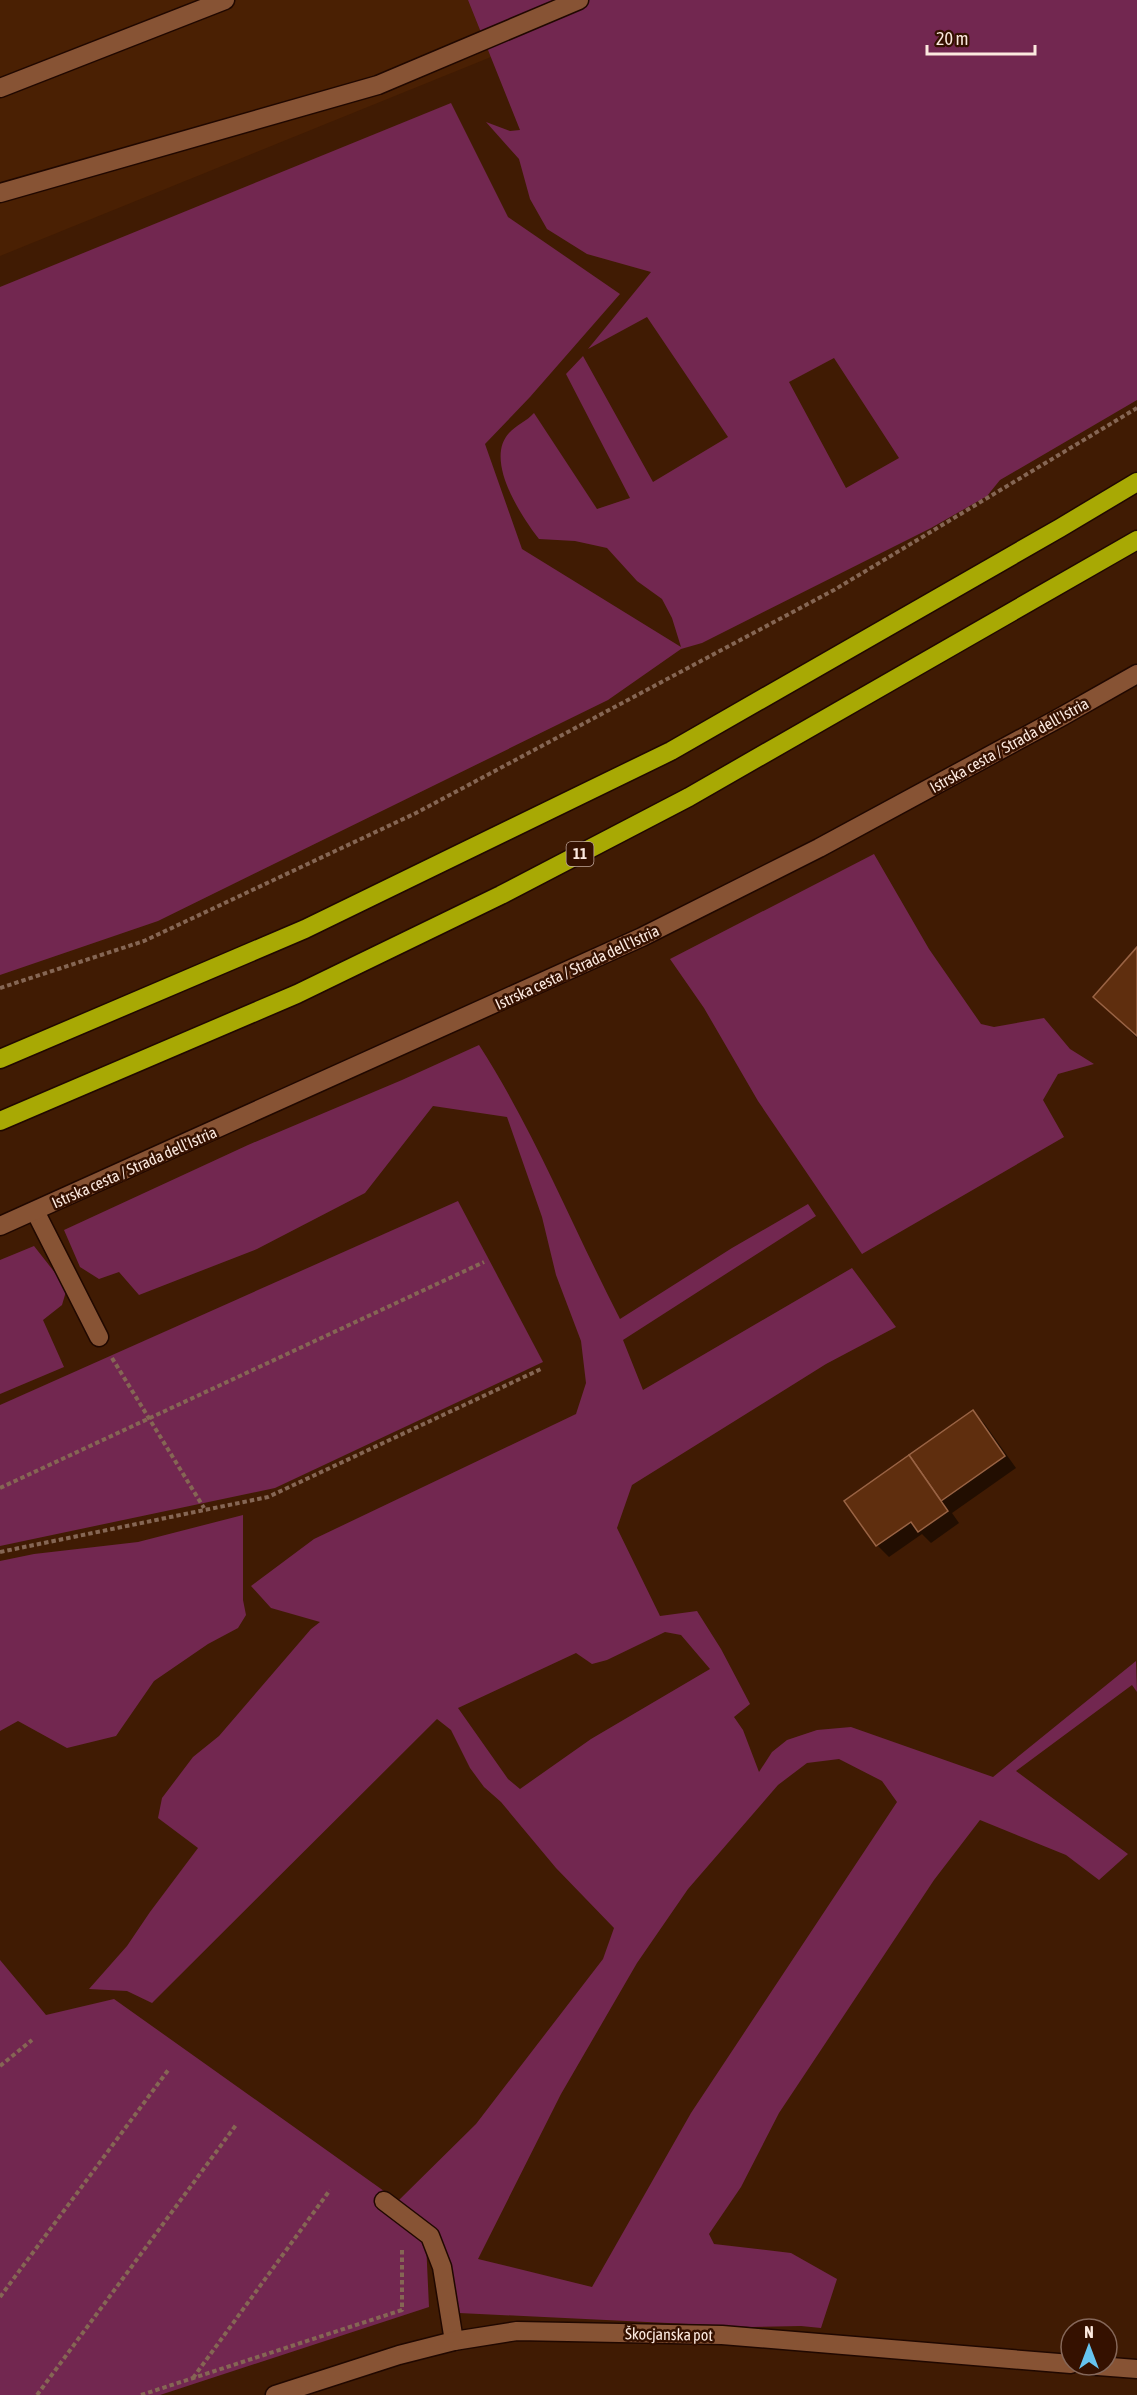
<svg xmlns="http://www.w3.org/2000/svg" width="1137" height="2395" viewBox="0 0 1137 2395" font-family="'Asap Condensed',sans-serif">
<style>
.built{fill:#4a2003}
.green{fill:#722750;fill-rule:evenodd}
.shadow{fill:#0007}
.building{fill:#5f2e0e;stroke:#996344;stroke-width:1.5}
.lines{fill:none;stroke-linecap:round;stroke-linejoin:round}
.minor-casing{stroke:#200800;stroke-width:21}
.highway-casing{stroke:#200800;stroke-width:21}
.path{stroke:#856654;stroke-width:4;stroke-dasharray:4.5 3;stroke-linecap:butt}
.minor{stroke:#875334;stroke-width:18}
.highway{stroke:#a8a904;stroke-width:18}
.labels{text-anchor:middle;stroke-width:5;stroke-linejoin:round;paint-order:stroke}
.shield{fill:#351100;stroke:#c0a89c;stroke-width:1.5}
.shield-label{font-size:15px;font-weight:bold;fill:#fce9df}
.street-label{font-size:16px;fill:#fce9df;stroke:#351100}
</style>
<rect width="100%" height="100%" fill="#401b03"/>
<path class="built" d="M0 0H468L491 57 0 256Z"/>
<g class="green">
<path d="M468 0H1137V400L1000 480 987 496 931 528 702 643 681 649 608 700 158 921 0 975V287L451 103 508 217 620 294 530 397 485 444 522 549 681 647 672 618 662 599 637 581 607 548 575 541 539 539C521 516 484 460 509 433 516 425 527 421 534 413L597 509 630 498 566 374 583 356 653 482 728 437 647 317 588 349 651 272 587 254 547 229 530 199 519 159 486 122 510 131 520 130ZM834 358 899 458 846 488 789 382Z"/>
<path d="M874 854 929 949 981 1024 994 1027 1044 1018 1070 1049 1094 1064 1058 1074 1043 1100 1064 1137 862 1254 758 1101 704 1008 670 959Z"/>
<path d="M479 1045C535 1132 573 1228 620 1319L732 1248 808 1204 816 1216 623 1340 643 1390 852 1268 896 1327 826 1364 632 1485 617 1528 660 1616 697 1611 721 1649 750 1704 734 1717 743 1730 759 1772 772 1752 787 1740 817 1730 851 1727 993 1777 1136 1661 1137 1692 1132 1685 1016 1771 1128 1854 1099 1880 1066 1855 980 1820 934 1880 779 2113 741 2187 709 2234 714 2244 791 2253 837 2279 821 2328 801 2326 750 2327 459 2313 450 2268 426 2242 429 2307 160 2395H0V1960L46 2015 114 1999 398 2201 476 2124 603 1959 614 1928 556 1868 501 1802 484 1787 470 1768 451 1730 437 1719 152 2003 127 1991 89 1989 127 1946 150 1912 198 1848 158 1818 162 1798 193 1757 219 1736 311 1629 320 1622 271 1608 251 1586 314 1539 576 1414 586 1383 581 1341 556 1275 542 1217 507 1117 433 1106 365 1193 257 1249 139 1295 119 1272 99 1279 80 1267 64 1230 248 1145 402 1080ZM665 1632 681 1635 710 1669 591 1739 520 1789 508 1779 458 1708 576 1653 592 1664 607 1660ZM839 1759 882 1781 897 1802 691 2113 592 2287 478 2259 561 2094 637 1963 688 1889 778 1785 807 1763Z"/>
<path d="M458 1201 543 1362 275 1488 0 1546V1405Z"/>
<path d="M34 1246 67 1288 62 1305 43 1320 64 1367 0 1394V1260Z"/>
<path d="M243 1515V1600L246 1615 238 1628 208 1644 154 1681 116 1736 67 1748 18 1721 0 1731V1561L34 1554 138 1542Z"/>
</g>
<g class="shadow">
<path d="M1137 949V1038L1095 997Z"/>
<path d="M973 1412 984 1423 1016 1468 952 1513 959 1523 931 1543 922 1534 889 1557 877 1545 846 1501Z"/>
</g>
<g class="building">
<path d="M1137 947V1036L1093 997Z"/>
<path d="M973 1410 1005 1456 941 1501 909 1455Z"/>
<path d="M909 1455 948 1511 918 1532 911 1522 876 1546 844 1501Z"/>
</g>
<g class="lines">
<defs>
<g id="minor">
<path d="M0 88 225 0"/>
<path d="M0 193 378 85 579 0"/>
<path d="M35 1211 99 1337"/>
<path d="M0 1226 642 937 819 848 1061 717 1137 674"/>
<path d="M384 2201 430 2236 442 2267 454 2341"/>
<path d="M1085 2365 1137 2369"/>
<path d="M275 2395 399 2355 454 2341 517 2331 722 2335 1071 2364"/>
</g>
<g id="highway">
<path d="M0 1059 305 929 671 751 1060 528 1137 482"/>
<path d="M0 1121 297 994 501 895 689 797 1137 540"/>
</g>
</defs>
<use href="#minor" class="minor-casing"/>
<use href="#highway" class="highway-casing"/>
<g class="path">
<path d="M0 988 144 941 416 813 834 590 1137 408"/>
<path d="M112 1358 204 1508"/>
<path d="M0 1488 484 1262"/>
<path d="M0 1552 268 1497 541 1369"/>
<path d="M0 2066 32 2040"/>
<path d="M0 2297 169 2069"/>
<path d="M193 2378 330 2190"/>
<path d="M37 2395 236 2125"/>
<path d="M141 2395 402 2310V2249"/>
</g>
<use href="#minor" class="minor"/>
<use href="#highway" class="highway"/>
</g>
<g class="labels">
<rect class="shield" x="566.5" y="842" width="27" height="24" rx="4.5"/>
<g class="shield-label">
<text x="580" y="859">11</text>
</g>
<g class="street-label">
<text transform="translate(1009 745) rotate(-29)" y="6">Istrska cesta / Strada dell'Istria</text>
<text transform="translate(577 967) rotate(-25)" y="6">Istrska cesta / Strada dell'Istria</text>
<text transform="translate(134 1167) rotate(-24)" y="6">Istrska cesta / Strada dell'Istria</text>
<text transform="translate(669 2334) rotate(1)" y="6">Škocjanska pot</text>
</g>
</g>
<g transform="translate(1089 2347)"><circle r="28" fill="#351100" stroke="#856759" stroke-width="1.5"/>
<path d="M0-4.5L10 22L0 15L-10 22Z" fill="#66c4ef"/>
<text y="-9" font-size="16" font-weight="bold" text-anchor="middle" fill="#fce9df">N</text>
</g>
<path d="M927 45v9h108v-9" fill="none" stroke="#fce9df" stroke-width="3"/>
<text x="936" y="45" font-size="18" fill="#fce9df" stroke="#351100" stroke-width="4.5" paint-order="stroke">20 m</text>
</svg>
